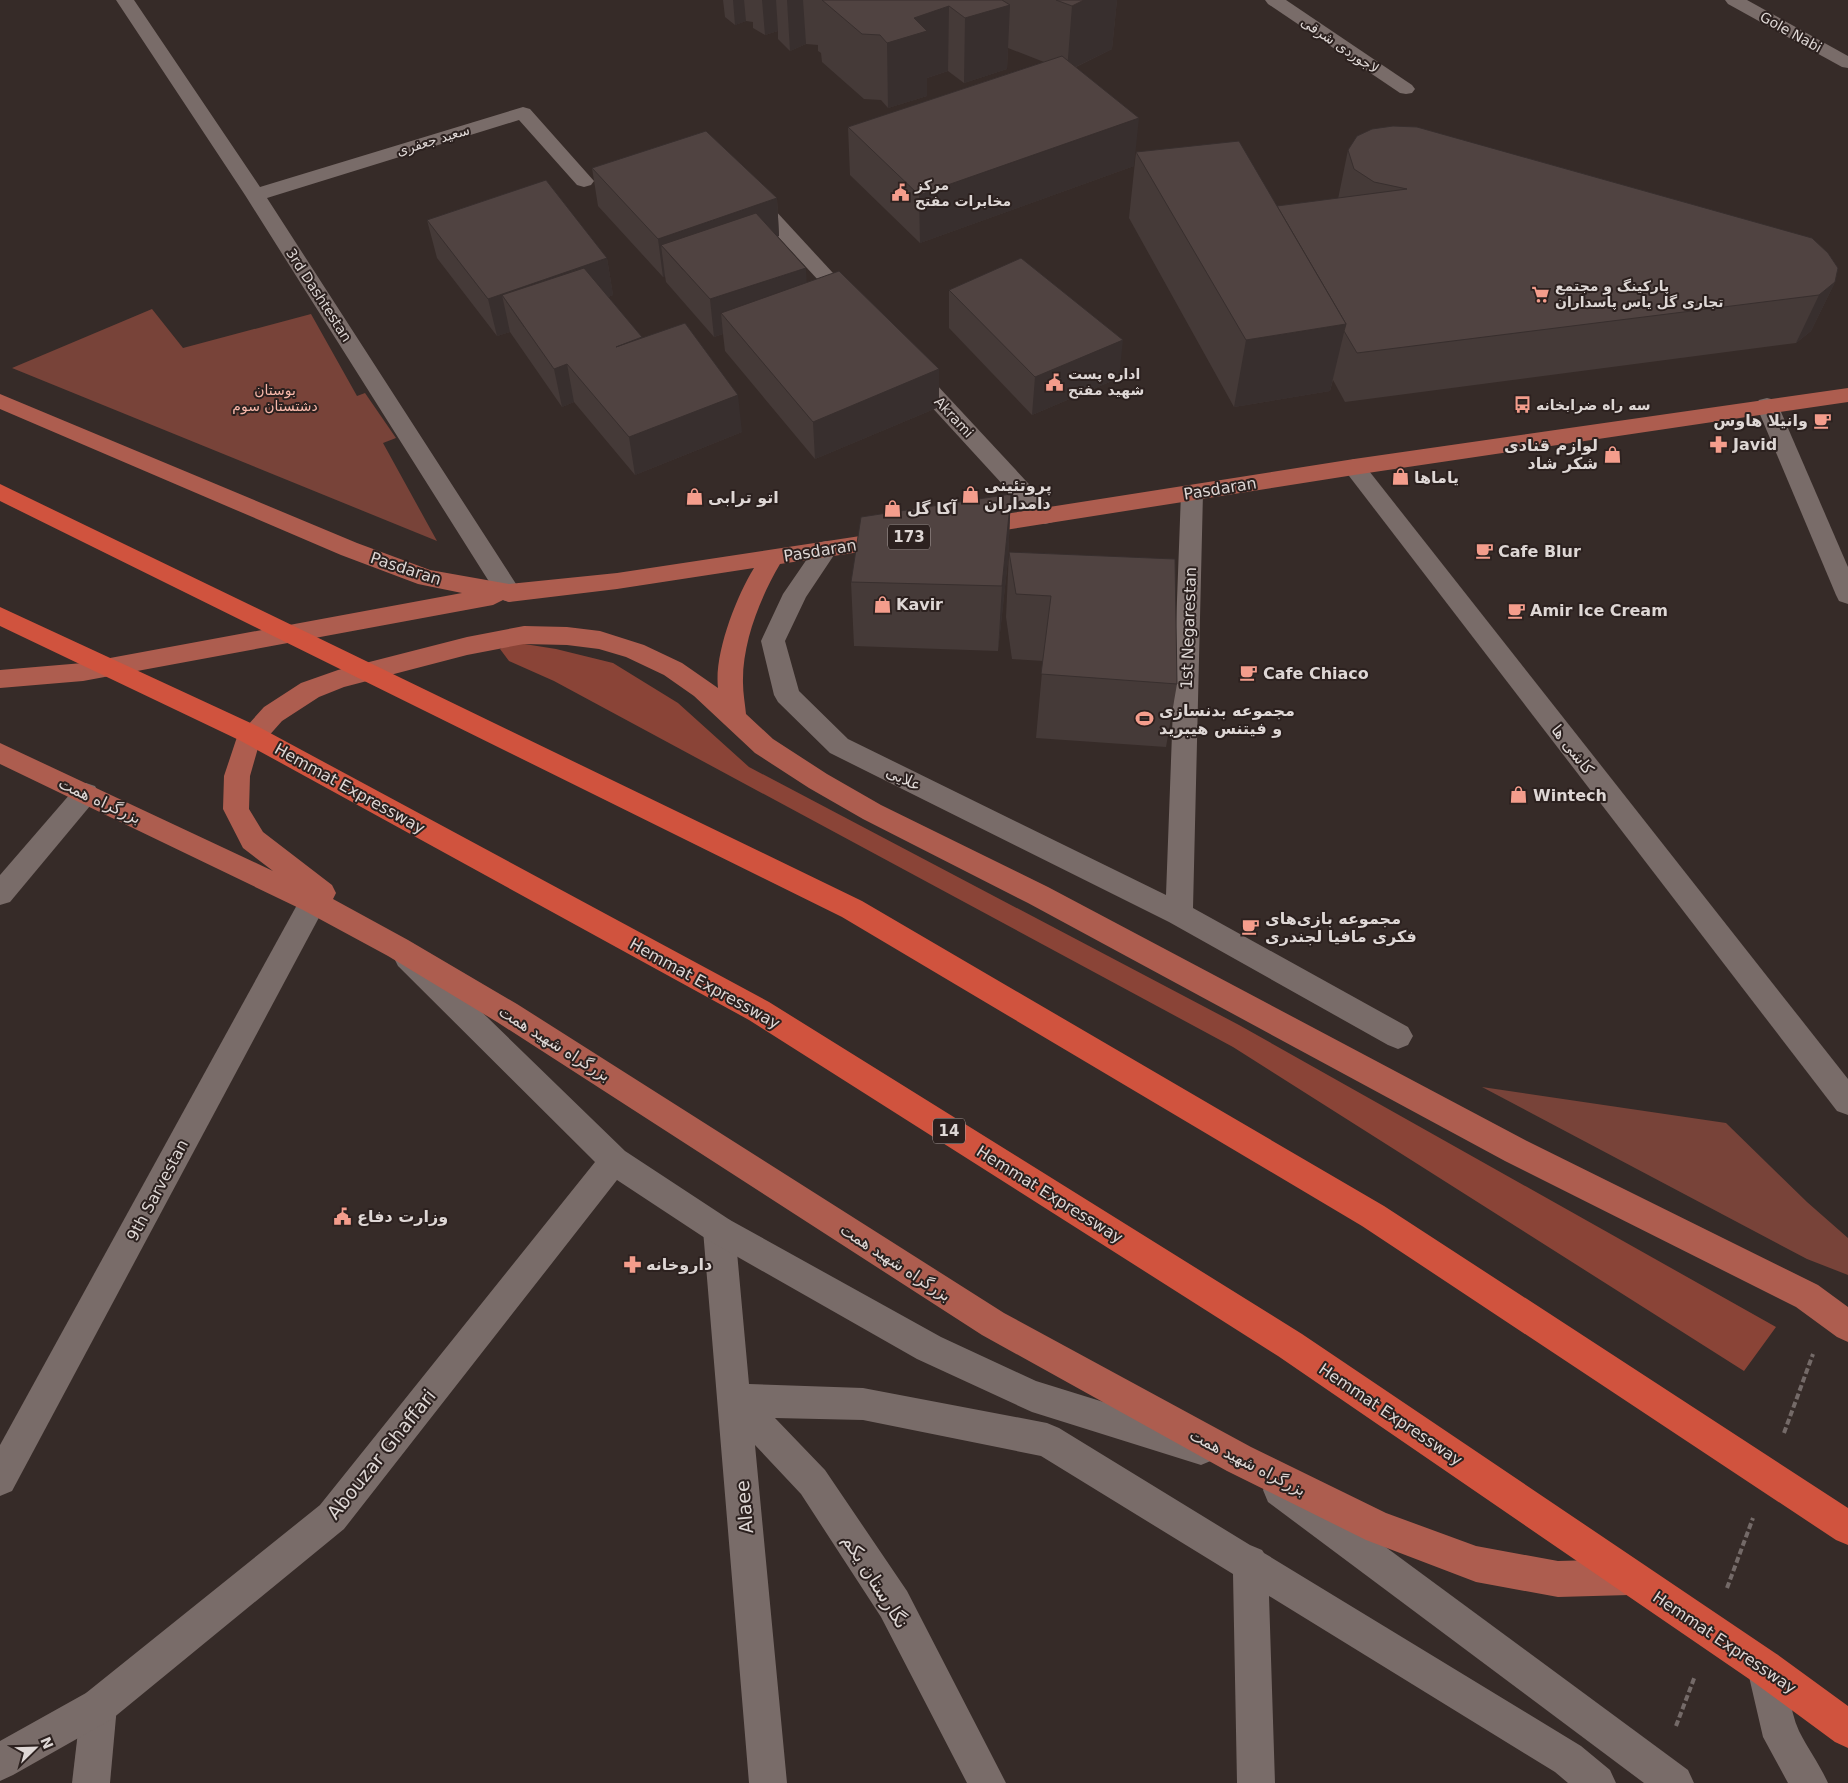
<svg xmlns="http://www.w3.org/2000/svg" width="1848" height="1783" viewBox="0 0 1848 1783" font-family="'DejaVu Sans',Cairo,sans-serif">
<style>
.green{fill:#784339}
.forest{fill:#8a4437}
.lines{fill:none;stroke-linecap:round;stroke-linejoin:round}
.path{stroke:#746a68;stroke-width:4;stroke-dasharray:6 3;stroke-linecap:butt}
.street{fill:#796c69;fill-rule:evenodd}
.secondary{fill:#796c69;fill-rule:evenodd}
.primary{fill:#ad5d4f;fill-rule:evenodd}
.highway{fill:#d0533e;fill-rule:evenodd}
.wall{fill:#453a38}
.shaded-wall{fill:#382f2e}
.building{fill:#504341;stroke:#382f2e}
.labels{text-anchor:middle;stroke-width:4;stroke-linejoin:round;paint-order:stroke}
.far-street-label{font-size:14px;fill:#ded7d5;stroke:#2c211f}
.far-poi-label{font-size:14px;font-weight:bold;fill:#ded7d5;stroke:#2c211f;text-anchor:start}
.far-park-label{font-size:14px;fill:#f8b8aa;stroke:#2c211f}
.shield{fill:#2c211f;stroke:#a9a09e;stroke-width:1}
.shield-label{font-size:15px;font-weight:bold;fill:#ded7d5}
.poi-label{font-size:16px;font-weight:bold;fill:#ded7d5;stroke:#2c211f;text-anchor:start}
.street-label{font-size:16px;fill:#ded7d5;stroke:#2c211f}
.near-street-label{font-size:19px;fill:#ded7d5;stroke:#2c211f}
</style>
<rect width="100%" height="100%" fill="#362b28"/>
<g class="green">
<path d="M152 309 183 348 311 314 357 396 365 393 396 438 383 443 437 541 12 368Z"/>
<path d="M1482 1087 1726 1123 1807 1202 1848 1238V1275L1807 1259Z"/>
</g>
<path class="forest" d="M512 642 556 649 613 663 678 703 749 767 1239 1025 1776 1327 1744 1371 1233 1047 554 681 509 661 500 649Z"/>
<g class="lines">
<g class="path">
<path d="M1784 1433 1813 1354"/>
<path d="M1727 1588 1753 1518"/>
<path d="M1676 1726 1695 1676"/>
</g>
<g class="street">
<path d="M116 0H134L260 187 523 107 530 109 594 181 591 185 584 187 577 185 519 120 267 198 518 587 521 593 518 599 509 602 500 599 245 195Z"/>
<path d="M1265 0H1286L1412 85 1415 89 1412 93 1406 94 1400 93 1268 4Z"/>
<path d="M754 193 761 195 857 299 860 303 857 307 850 309 843 307 747 203 744 199 747 195Z"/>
<path d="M914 367 922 369 1053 510 1057 516 1053 522 1045 524 1037 522 906 379 903 374 906 369Z"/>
<path d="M1767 398 1775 400 1778 405 1848 567V604L1839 601 1836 595 1756 405 1759 400Z"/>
<path d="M1354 459 1362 462 1848 1079V1115L1837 1111 1346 472 1343 467 1346 462Z"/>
<path d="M1192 485 1200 488 1203 493 1193 908 1408 1027 1413 1036 1408 1045 1398 1049 1388 1045 1169 922 830 753 778 702 774 695 761 641 783 594 818 543 826 541 834 543 838 549 806 597 785 641 799 691 848 739 1166 895 1181 493 1184 488Z"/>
<path d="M86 783 95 786 99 793 95 800 10 902 0 905V875L77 786Z"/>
<path d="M719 1216 730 1220 735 1230 749 1384 863 1388 1047 1423 1059 1428 1250 1545 1262 1550 1264 1553 1581 1746 1610 1770 1616 1783H1568L1555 1772 1269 1596 1275 1783H1237L1233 1574 1041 1456 863 1420 775 1418 825 1470 907 1591 1006 1783H967L881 1617 801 1494 755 1445 787 1783H749L703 1230 708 1220Z"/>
<path d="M99 1688 112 1693 117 1706 110 1783H72L81 1706 86 1693Z"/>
</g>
<g class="secondary">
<path d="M1725 0H1747L1848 56V68L1842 67 1728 4Z"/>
<path d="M313 891 323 894 327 902 323 910 12 1491 0 1496V1445L303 894Z"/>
<path d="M408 946 418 950 625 1151 730 1220 941 1337 1036 1381 1213 1436 1218 1448 1213 1460 1201 1465 1032 1412 917 1359 708 1240 617 1180 344 1529 112 1719 13 1775 0 1781V1741L86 1693 320 1505 595 1162 398 966 394 958 398 950Z"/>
<path d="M1280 1473 1292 1478 1688 1770 1694 1783H1644L1268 1502 1263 1490 1268 1478Z"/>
<path d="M1765 1650 1778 1655C1788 1679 1789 1709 1799 1731 1808 1749 1820 1765 1828 1783H1788L1763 1737 1747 1668 1752 1655Z"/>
</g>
<g class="primary">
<path d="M1848 388V402L1354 475 973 535 965 533 961 527 965 521 973 519 1354 459Z"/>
<path d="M0 394 357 543 430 570 509 584 617 573 893 531 901 533 905 539 901 545 893 547 780 564C760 598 742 643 743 683 743 693 745 704 746 714L773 739 827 774 881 805 1048 887 1527 1141 1818 1285 1848 1307V1342L1837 1337 1796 1307 1505 1161 1028 903 863 819 809 788 755 753 694 696 664 675 626 657 599 649 567 645 524 644 467 655 344 687 319 697 282 721 258 748 250 776 249 809 263 832 332 885 336 893 333 899 408 940 517 1004 1004 1313 1251 1447 1386 1513 1476 1546 1558 1561 1629 1559 1641 1565 1647 1577 1641 1589 1629 1595 1558 1597 1476 1582 1366 1540 1227 1471 982 1335 497 1022 388 956 303 910 0 764V743L273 871 243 848 223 809 224 776 237 737 264 707 301 683 338 670 467 637 524 626 567 627 600 631 644 645 682 663 718 688C714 654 736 597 754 568L617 589 509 602 503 600 493 605 83 681 0 688V670L83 663 462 593 418 584 341 555 0 409Z"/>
</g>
<g class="highway">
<path d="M0 484 862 901 1384 1206 1848 1508V1545L1836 1540 1362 1226 842 917 0 501Z"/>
<path d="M0 607 259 727 769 1002 1302 1334 1778 1655 1848 1706V1748L1835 1742 1752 1681 1278 1356 749 1020 241 741 0 626Z"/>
</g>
</g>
<g class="wall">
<path d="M723 0H1117L1112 49 1076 67 1134 166 920 243 850 175 848 127 1044 62 1008 48 1007 69 964 83 948 71 927 78V96L888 108 881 100 864 99 822 62 821 53 818 51V45L806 44 790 51 778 39V31L765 35 753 28V22L746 21 735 25 725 17Z"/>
<path d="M1348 150 1835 282 1811 331 1796 343 1345 402 1333 380 1330 391 1234 407 1129 218 1136 152 1277 206 1338 199Z"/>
<path d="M592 168 777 198 779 236 777 237 807 283 939 369V407L815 459 725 351 723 334 714 337 666 282 665 276 663 277 598 206Z"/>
<path d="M427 220 607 258 613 295 608 297 642 338 742 432 635 475 574 402 562 407 510 332 497 336 437 258Z"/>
<path d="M949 290 1119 378 1032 415 949 328Z"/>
<path d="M1011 494 1008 560 998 651 854 646 851 582Z"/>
<path d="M1009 552 1177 684 1166 747 1036 738 1043 661 1012 659 1006 617Z"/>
</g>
<g class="shaded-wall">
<path d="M733 0H744L746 21 735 25Z"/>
<path d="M762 0H776L778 31 765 35Z"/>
<path d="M787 0H803L806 44 790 51Z"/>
<path d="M1084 0H1117L1112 49 1067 71 1072 6Z"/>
<path d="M1010 5 1007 69 964 83 965 18Z"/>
<path d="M949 6 948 71 927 78V96L888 108 887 43 914 18Z"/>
<path d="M1139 118 1134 166 920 243 919 195Z"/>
<path d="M777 198 779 236 683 270 661 245 665 276 663 277 658 239Z"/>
<path d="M607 258 613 295 524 327 502 295 510 332 497 336 488 299Z"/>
<path d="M806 268 808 306 721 313 723 334 714 337 710 299Z"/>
<path d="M1835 282 1811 331 1796 343 1819 295Z"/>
<path d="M1346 324 1330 391 1234 407 1246 340Z"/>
<path d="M1123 340 1119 378 1032 415 1035 377Z"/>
<path d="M567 364 574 402 562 407 554 369Z"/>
<path d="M939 369V407L815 459 813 422Z"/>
<path d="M738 395 742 432 635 475 629 437Z"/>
<path d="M1011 494 1008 560 998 651 1002 586Z"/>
</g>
<g class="building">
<path d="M822 0H1002L1010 5 965 18 949 6 914 18 927 31 887 43 880 35 862 34Z"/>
<path d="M1056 0H1084L1072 6Z"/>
<path d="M1062 56 1139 118 919 195 848 127Z"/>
<path d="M1393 126 1417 127 1812 238 1828 253 1838 268 1835 282 1819 295 1357 353 1344 331 1346 324 1277 206 1407 189 1374 182 1354 169 1348 150 1357 136 1372 129Z"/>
<path d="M706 131 777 198 658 239 592 168Z"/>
<path d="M1239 141 1346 324 1246 340 1136 152Z"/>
<path d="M546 180 607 258 488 299 427 220Z"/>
<path d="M756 213 806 268 710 299 661 245Z"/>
<path d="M1021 258 1123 340 1035 377 949 290Z"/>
<path d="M584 268 642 337 616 347 685 323 738 395 629 437 567 364 554 369 502 295Z"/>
<path d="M839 271 939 369 813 422 721 313Z"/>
<path d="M1011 494 1002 586 851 582 861 517Z"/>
<path d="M1009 552 1175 559 1177 684 1041 674 1051 596 1016 594Z"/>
</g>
<defs>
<symbol id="civic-bare" viewBox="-9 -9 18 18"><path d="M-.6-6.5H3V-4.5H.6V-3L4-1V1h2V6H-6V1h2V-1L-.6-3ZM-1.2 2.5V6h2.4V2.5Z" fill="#f49d8c" stroke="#2c211f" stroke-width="2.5" paint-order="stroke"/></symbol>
<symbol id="supermarket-bare" viewBox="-9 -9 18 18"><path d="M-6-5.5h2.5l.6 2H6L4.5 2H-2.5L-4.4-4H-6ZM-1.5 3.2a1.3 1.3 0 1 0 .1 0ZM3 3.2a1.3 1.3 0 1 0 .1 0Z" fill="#f49d8c" stroke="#2c211f" stroke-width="2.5" paint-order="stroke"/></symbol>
<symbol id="bus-bare" viewBox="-9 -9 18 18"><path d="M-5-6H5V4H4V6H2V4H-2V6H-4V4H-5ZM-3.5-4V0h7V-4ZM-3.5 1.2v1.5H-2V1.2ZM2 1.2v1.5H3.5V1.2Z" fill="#f49d8c" stroke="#2c211f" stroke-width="2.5" paint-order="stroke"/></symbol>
<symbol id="cafe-bare" viewBox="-9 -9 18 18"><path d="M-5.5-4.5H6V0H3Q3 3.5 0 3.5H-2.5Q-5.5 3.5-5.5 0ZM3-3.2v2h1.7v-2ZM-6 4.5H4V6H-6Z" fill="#f49d8c" stroke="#2c211f" stroke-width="2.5" paint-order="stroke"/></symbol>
<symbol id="pharmacy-bare" viewBox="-9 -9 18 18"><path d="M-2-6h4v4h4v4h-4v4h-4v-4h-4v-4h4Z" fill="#f49d8c" stroke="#2c211f" stroke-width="2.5" paint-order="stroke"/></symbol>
<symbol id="shop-bare" viewBox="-9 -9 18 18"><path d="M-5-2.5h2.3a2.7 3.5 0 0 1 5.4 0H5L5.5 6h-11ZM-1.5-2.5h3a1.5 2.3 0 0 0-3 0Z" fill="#f49d8c" stroke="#2c211f" stroke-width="2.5" paint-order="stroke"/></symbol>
<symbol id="stadium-bare" viewBox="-9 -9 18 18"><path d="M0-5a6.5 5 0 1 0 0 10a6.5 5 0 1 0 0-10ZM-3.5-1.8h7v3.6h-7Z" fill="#f49d8c" stroke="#2c211f" stroke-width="2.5" paint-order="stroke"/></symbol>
</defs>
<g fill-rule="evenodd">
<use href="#civic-bare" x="888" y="180" width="25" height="25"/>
<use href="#supermarket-bare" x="1528" y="282" width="25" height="25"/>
<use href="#civic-bare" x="1042" y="370" width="25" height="25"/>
<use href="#bus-bare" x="1510" y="392" width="25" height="25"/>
<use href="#cafe-bare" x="1810" y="408" width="25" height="25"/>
<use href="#pharmacy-bare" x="1706" y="432" width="25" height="25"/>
<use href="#shop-bare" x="1600" y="442" width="25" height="25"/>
<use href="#shop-bare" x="1388" y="464" width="25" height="25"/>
<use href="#shop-bare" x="958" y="482" width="25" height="25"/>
<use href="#shop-bare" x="682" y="484" width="25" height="25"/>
<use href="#shop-bare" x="880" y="496" width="25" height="25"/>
<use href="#cafe-bare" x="1472" y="538" width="25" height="25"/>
<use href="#shop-bare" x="870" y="592" width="25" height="25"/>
<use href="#cafe-bare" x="1504" y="598" width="25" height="25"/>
<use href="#cafe-bare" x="1236" y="660" width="25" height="25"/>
<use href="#stadium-bare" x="1132" y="706" width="25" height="25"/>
<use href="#shop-bare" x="1506" y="782" width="25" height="25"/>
<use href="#cafe-bare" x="1238" y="914" width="25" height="25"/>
<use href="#civic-bare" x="330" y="1204" width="25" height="25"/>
<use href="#pharmacy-bare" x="620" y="1252" width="25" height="25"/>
</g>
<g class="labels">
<g class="far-street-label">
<text transform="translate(1791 32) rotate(29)" y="5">Gole Nabi</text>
<text transform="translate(1340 45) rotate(34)" y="5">لاجوردی شرقی</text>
<text transform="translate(433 140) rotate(-17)" y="5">سعید جعفری</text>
<text transform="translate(319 295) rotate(57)" y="5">3rd Dashtestan</text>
<text transform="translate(954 417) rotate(47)" y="5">Akrami</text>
</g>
<g class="far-poi-label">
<text x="915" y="190">مرکز<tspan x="915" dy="16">مخابرات مفتح</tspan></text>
<text x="1555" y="291">پارکینگ و مجتمع<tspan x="1555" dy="16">تجاری گل یاس پاسداران</tspan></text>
<text x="1068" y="379">اداره پست<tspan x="1068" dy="16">شهید مفتح</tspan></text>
<text x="1536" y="410">سه راه ضرابخانه</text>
</g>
<g class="far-park-label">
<text x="275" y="395">بوستان<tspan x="275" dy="16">دشتستان سوم</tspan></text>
</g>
<g class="shield">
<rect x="888" y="524.5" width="42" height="25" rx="4"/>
<rect x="933" y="1118.5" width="32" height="25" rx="4"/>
</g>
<g class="shield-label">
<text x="909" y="542">173</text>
<text x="949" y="1136">14</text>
</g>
<g class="poi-label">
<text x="1808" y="426" text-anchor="end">وانیلا هاوس</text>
<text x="1733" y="450">Javid</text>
<text x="1598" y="451" text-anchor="end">لوازم قنادی<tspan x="1598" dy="18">شکر شاد</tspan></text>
<text x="1414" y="483">یاماها</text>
<text x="984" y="491">پروتئینی<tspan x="984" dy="18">دامداران</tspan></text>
<text x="708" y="503">اتو ترابی</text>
<text x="907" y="514">آکا گل</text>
<text x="1498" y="557">Cafe Blur</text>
<text x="896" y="610">Kavir</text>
<text x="1530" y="616">Amir Ice Cream</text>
<text x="1263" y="679">Cafe Chiaco</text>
<text x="1159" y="716">مجموعه بدنسازی<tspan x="1159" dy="18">و فیتنس هیبرید</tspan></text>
<text x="1533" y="801">Wintech</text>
<text x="1265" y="924">مجموعه بازی‌های<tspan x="1265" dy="18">فکری مافیا لجندری</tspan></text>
<text x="357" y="1222">وزارت دفاع</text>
<text x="646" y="1270">داروخانه</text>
</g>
<g class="street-label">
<text transform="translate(1220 488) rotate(-9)" y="6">Pasdaran</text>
<text transform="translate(820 550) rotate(-9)" y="6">Pasdaran</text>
<text transform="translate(406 568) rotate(18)" y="6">Pasdaran</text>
<text transform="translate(1188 628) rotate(-88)" y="6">1st Negarestan</text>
<text transform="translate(1573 749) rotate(52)" y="6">کاشی ها</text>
<text transform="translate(904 778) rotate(26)" y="6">علایی</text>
<text transform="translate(350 788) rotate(29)" y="6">Hemmat Expressway</text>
<text transform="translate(100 800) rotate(25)" y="6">بزرگراه همت</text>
<text transform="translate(705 983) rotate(29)" y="6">Hemmat Expressway</text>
<text transform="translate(555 1043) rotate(32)" y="6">بزرگراه شهید همت</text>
<text transform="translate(157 1190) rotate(-62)" y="6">9th Sarvestan</text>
<text transform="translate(1050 1194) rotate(32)" y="6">Hemmat Expressway</text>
<text transform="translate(896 1262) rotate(33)" y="6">بزرگراه شهید همت</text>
<text transform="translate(1391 1414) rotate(34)" y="6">Hemmat Expressway</text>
<text transform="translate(1248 1462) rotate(27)" y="6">بزرگراه شهید همت</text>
<text transform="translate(1725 1642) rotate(34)" y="6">Hemmat Expressway</text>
</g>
<g class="near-street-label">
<text transform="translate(381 1454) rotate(-51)" y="7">Abouzar Ghaffari</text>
<text transform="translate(744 1507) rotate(-95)" y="7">Alaee</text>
<text transform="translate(876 1581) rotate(58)" y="7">نگارستان یکم</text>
</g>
</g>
<g transform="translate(35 1748) rotate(67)" stroke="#2c211f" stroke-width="4" paint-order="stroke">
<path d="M0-4L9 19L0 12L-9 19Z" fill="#ded7d5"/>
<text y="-8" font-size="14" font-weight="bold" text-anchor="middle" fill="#ded7d5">N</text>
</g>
</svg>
